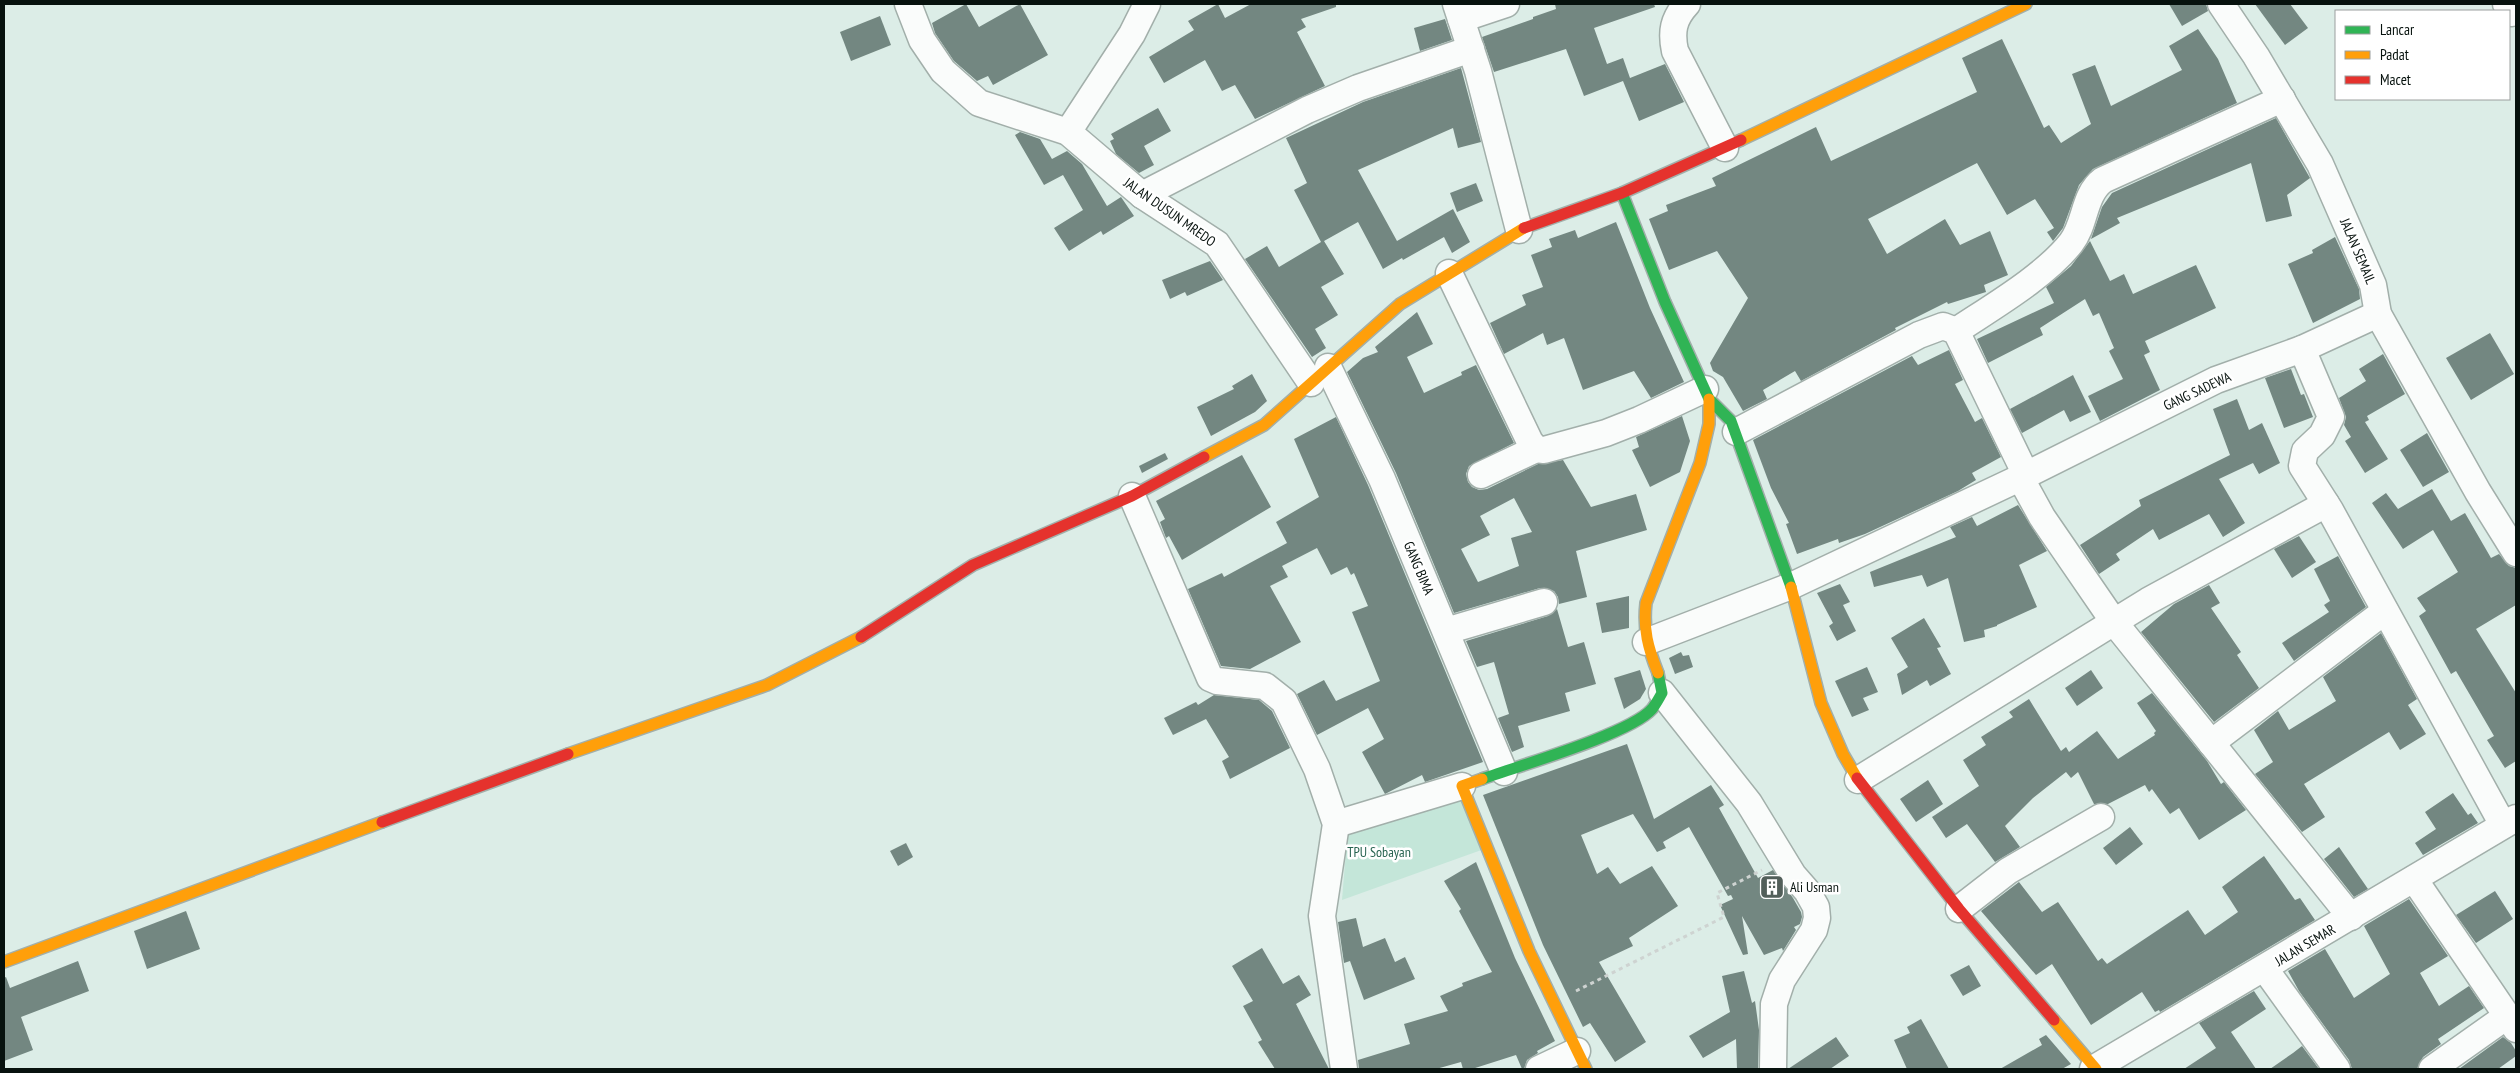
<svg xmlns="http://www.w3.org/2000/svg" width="2520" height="1073" viewBox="0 0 2520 1073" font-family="'PT Sans Narrow',sans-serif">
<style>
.green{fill:#c4e6d9}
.building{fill:#738781;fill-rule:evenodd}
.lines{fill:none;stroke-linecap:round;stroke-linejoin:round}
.street-casing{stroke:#a2afaa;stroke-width:29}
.fast-casing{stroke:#a2afaa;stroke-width:14}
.slow-casing{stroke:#a2afaa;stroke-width:14}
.jam-casing{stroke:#a2afaa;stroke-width:14}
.path{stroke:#ced3d1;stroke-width:3;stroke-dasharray:4 4;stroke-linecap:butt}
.street{stroke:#fafcfb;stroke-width:26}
.fast{stroke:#30b455;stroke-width:11}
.slow{stroke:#ff9f0a;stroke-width:11}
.jam{stroke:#e5322d;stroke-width:11}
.labels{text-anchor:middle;stroke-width:5;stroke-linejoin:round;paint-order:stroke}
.street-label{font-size:14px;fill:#07120e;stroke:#fff}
.park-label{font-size:14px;fill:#26624f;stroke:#fff}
.poi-label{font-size:14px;fill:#07120e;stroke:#fff;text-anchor:start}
</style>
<rect width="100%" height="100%" fill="#dcede7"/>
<path class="green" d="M1459 792 1487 848 1342 900 1348 827Z"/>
<g class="building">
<path d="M966 4 979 27 1020 4 1048 55 993 85 988 76 977 81 954 61 935 33 932 23Z"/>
<path d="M1218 4 1225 18 1251 4H1336V7L1301 19 1306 27 1297 32 1325 86 1255 119 1235 85 1222 91 1205 60 1164 83 1149 57 1194 30 1188 21Z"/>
<path d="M1555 4H1654L1655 7 1594 28 1607 64 1623 58 1630 78 1665 64 1684 102 1639 121 1623 81 1584 96 1566 49 1494 72 1482 37 1533 19V17L1556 9Z"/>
<path d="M2169 4H2206L2208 11 2182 26Z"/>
<path d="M2255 4H2290L2308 28 2285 45Z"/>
<path d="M880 16 891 45 851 61 840 32Z"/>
<path d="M1445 19 1452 40 1420 51 1414 28Z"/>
<path d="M2198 29 2218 59 2237 103 2093 169 2079 185 2063 228 2053 241 2047 232 2054 228 2035 199 2007 215 1977 163 1868 219 1887 254 1945 219 1960 245 1990 231 2008 275 1984 285 1986 292 1948 304 1947 302 1895 328 1896 330 1801 381 1795 371 1763 390 1767 399 1743 411 1723 377 1713 371 1710 363 1748 298 1717 251 1669 270 1649 219 1668 211 1666 205 1716 186 1712 178 1816 127 1831 161 1977 92 1962 58 2002 39 2044 128 2049 125 2061 143 2091 124 2072 74 2095 65 2111 106 2182 70 2169 46Z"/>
<path d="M1461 68 1481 142 1458 148 1453 128 1358 170 1397 241 1453 209 1470 242 1452 253 1444 237 1403 260 1402 258 1383 269 1358 222 1324 241 1344 274 1321 287 1338 315 1315 329 1326 348 1312 357 1245 259 1267 246 1279 267 1321 242 1294 190 1307 183 1286 138 1363 102Z"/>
<path d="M1158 108 1171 131 1144 146 1154 165 1139 173 1116 154 1110 141 1114 139 1111 134Z"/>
<path d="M2276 118 2310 178 2287 195 2292 216 2266 222 2251 163 2117 218 2120 223 2091 239 2102 207 2112 193Z"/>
<path d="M1020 132 1040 139 1052 159 1067 151 1082 164 1107 206 1121 197 1134 216 1103 235 1101 231 1069 251 1054 228 1083 210 1063 175 1044 185 1015 135Z"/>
<path d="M1476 183 1483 201 1457 212 1450 193Z"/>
<path d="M1616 222 1650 308 1684 382 1651 398 1634 371 1583 390 1564 338 1547 345 1543 333 1504 354 1490 323 1526 305 1522 295 1543 287 1531 255 1552 247 1549 239 1575 230 1578 238Z"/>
<path d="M2335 237 2359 289 2360 299 2313 323 2288 264 2313 253 2312 250Z"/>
<path d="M2090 241 2110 281 2124 274 2133 294 2196 265 2216 308 2145 341 2150 352 2144 355 2160 390 2100 421 2088 396 2123 379 2109 351 2114 348 2099 313 2093 316 2085 299 2040 328 2043 335 1988 363 1977 339 2054 303 2046 287 2071 266Z"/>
<path d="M1210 261 1223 280 1187 296 1185 292 1170 299 1162 280Z"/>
<path d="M1417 312 1433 344 1407 357 1424 393 1462 375 1461 372 1476 365 1514 443 1469 466 1466 474 1468 482 1472 487 1479 490 1487 489 1538 464 1563 460 1591 507 1636 494 1647 530 1576 551 1587 597 1559 604 1558 597 1554 591 1540 588 1454 613 1396 473 1347 372 1363 358 1378 352 1375 347ZM1514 498 1532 532 1511 538 1519 566 1478 582 1461 549 1490 535 1480 516Z"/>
<path d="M2490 333 2514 374 2471 400 2446 358Z"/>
<path d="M1949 350 1963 380 1955 384 1975 422 1982 418 2001 457 1972 473 1976 480 1958 491 1865 534 1839 543 1838 539 1797 554 1786 524 1789 523 1771 488 1753 440 1912 356 1918 365Z"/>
<path d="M2383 354 2405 394 2367 416 2369 420 2365 422 2388 459 2365 473 2345 441 2351 437 2344 425 2346 417 2339 398 2366 381 2359 369Z"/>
<path d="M2291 369 2301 395 2304 394 2313 417 2284 428 2265 378Z"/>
<path d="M1252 374 1267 401 1255 412 1211 436 1197 407 1234 389 1232 386Z"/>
<path d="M2073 375 2091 412 2070 422 2064 410 2022 433 2010 409Z"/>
<path d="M2237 399 2249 430 2262 423 2280 463 2259 474 2253 463 2219 479 2245 523 2223 537 2209 514 2159 540 2153 529 2116 554 2120 560 2099 574 2080 545 2141 506 2139 500 2230 455 2213 409Z"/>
<path d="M1682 416 1690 441 1680 472 1650 487 1632 450 1639 447 1636 437Z"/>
<path d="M1336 417 1368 485 1483 762 1425 782 1422 775 1385 794 1362 752 1384 739 1368 708 1317 735 1297 694 1324 680 1336 701 1380 681 1352 612 1368 606 1354 573 1351 575 1347 567 1331 575 1317 548 1282 566 1288 577 1270 586 1301 642 1250 669 1221 666 1188 589 1222 573 1224 577 1287 543 1276 522 1319 497 1294 439Z"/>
<path d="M2427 433 2449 472 2423 487 2400 450Z"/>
<path d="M1165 453 1168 459 1142 473 1139 466Z"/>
<path d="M1242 455 1271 507 1182 560 1169 536 1166 538 1160 522 1165 519 1156 501Z"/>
<path d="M2432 489 2451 521 2465 513 2491 558 2499 554 2509 566 2516 568V605L2476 629 2516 693V761L2505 768 2487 740 2494 736 2456 671 2451 674 2419 616 2426 611 2417 598 2458 572 2433 530 2403 549 2372 503 2386 493 2398 509Z"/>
<path d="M2018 505 2047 551 2019 565 2037 607 1997 625V626L1984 630 1985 637 1964 642 1948 578 1927 587 1922 575 1874 587 1870 572 1956 537 1950 527 1972 517 1977 526Z"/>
<path d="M2299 536 2316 562 2292 578 2274 549Z"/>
<path d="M2338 556 2366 607 2294 661 2282 643 2329 612 2324 605 2330 601 2314 569Z"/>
<path d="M1840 584 1850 602 1843 605 1856 631 1837 641 1829 626 1833 623 1817 593Z"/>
<path d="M2209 585 2220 603 2211 608 2241 652 2237 655 2259 688 2214 722 2141 632 2174 604Z"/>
<path d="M1629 596V628L1602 633 1596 603Z"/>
<path d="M1557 609 1568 647 1584 642 1596 684 1565 693 1570 711 1518 726 1524 747 1512 752 1498 718 1509 714 1494 662 1477 667 1466 641 1548 616Z"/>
<path d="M1924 618 1941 647 1937 648 1951 674 1930 686 1927 680 1902 695 1897 674 1908 667 1891 638Z"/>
<path d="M2381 633 2417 699 2408 705 2426 734 2400 750 2389 732 2304 784 2325 817 2302 832 2255 774 2273 762 2254 730 2278 711 2289 730 2336 701 2323 677Z"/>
<path d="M1681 652 1683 656 1689 655 1693 667 1675 674 1669 658Z"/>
<path d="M1867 667 1878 692 1863 698 1869 710 1852 717 1835 681Z"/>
<path d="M1640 670 1646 689 1640 699 1624 709 1614 678Z"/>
<path d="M2091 670 2103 688 2077 706 2065 688Z"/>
<path d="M2152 693 2207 761 2221 784 2224 782 2246 810 2199 840 2179 808 2170 814 2152 789 2149 792 2145 785 2108 804H2094L2078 772 2071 778 2066 772 2033 798 2005 826 2020 847 1995 862 1967 824 1946 838 1932 817 1979 786 1963 760 1986 745 1981 737 2013 717 2009 712 2029 699 2061 751 2066 747 2069 752 2097 731 2118 759 2155 735 2154 733 2156 731 2137 703Z"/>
<path d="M1214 695 1259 700 1272 711 1290 748 1230 779 1222 761 1229 757 1206 719 1173 735 1164 718 1196 702 1198 705Z"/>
<path d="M1627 744 1654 819 1711 785 1724 805 1719 808 1758 878 1773 870 1793 898 1801 912 1802 917 1800 924 1794 927 1796 930 1783 951 1782 948 1764 955 1742 916 1748 954 1743 955 1720 905 1733 899 1731 895 1728 896 1689 827 1663 842 1666 848 1657 852 1633 814 1581 835 1597 874 1608 867 1620 884 1652 866 1678 906 1629 938 1633 946 1599 962 1646 1042 1615 1062 1590 1023 1583 1027 1543 945 1483 795Z"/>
<path d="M1928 780 1943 804 1916 822 1900 799Z"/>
<path d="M2453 793 2468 815 2471 813 2478 823 2423 855 2415 843 2436 829 2425 812Z"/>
<path d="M2130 827 2143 844 2116 865 2103 848Z"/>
<path d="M906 843 913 857 898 866 890 851Z"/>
<path d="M2339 847 2368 889 2354 897 2324 859Z"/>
<path d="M2264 856 2295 900 2300 898 2315 920 2160 1012 2159 1010 2155 1012 2142 992 2091 1025 2052 964 2036 975 1981 911 2019 882 2042 912 2058 902 2098 961 2102 958 2107 964 2188 910 2205 935 2238 912 2222 887Z"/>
<path d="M1476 862 1515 958 1555 1041 1537 1051 1538 1053 1527 1060 1524 1069H1522L1516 1055 1472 1069H1463L1461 1062 1436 1069H1359L1358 1060 1410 1044 1404 1024 1448 1011 1440 996 1463 986 1462 983 1492 972 1459 911 1461 909 1444 881Z"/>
<path d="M2495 891 2513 919 2476 943 2456 915Z"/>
<path d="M2409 899 2448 956 2420 973 2439 1006 2469 986 2484 1008 2438 1039 2441 1044 2423 1057 2417 1069H2352L2349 1060 2299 991 2288 971 2325 949 2354 998 2390 974 2364 926Z"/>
<path d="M186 911 200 949 147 969 134 931Z"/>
<path d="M1356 918 1363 947 1385 938 1395 962 1405 957 1415 979 1364 1000 1350 961 1344 963 1338 922Z"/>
<path d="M1262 948 1283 984 1299 975 1311 995 1296 1004 1329 1069H1275L1258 1042 1262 1040 1243 1006 1253 1001 1232 966Z"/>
<path d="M78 961 89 991 21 1017 33 1050 4 1061V978L6 977 10 988Z"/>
<path d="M1969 965 1981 986 1963 996 1950 975Z"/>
<path d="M1744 971 1752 1003 1755 1001 1759 1030 1758 1069H1737L1736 1039 1703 1058 1689 1036 1730 1012 1722 976Z"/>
<path d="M2254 991 2266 1009 2231 1032 2256 1069H2184L2216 1048 2199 1023Z"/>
<path d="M1921 1019 1949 1069H1907L1894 1040 1910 1033 1907 1027Z"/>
<path d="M2046 1035 2071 1064 2062 1069H2000L2042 1045 2039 1039Z"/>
<path d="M1836 1037 1849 1056 1830 1069H1788Z"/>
<path d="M2503 1037 2511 1043 2516 1051V1056L2498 1069H2459Z"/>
<path d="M2302 1046 2319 1069H2270L2293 1053Z"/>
</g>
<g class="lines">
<defs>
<g id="street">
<path d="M908 4 922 40 943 71 979 103 1068 132 1142 195 1217 244 1311 383"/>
<path d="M1456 4 1478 71 1519 230"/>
<path d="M1687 4C1673 19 1671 32 1675 51L1725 148"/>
<path d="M2221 4 2256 56 2320 164 2373 285 2378 314 2478 492 2516 553"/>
<path d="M2506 4 2512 13"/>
<path d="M1461 19 1506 4"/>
<path d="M1068 132 1132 34 1147 4"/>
<path d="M1142 195 1307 110 1358 88 1471 49"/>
<path d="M1449 273 1530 442 1536 449 1544 450 1606 433 1639 420 1705 389"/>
<path d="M1956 331C1992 307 2044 277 2071 243 2086 224 2083 195 2103 180L2282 99"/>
<path d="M2302 349 2331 417 2322 435 2305 451 2302 466 2330 510 2503 825"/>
<path d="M1328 367 1382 479 1504 772"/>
<path d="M1736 432 1919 335 1943 326 1956 331 2026 475"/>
<path d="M1481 475 1536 449"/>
<path d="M2020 477 2042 517 2114 622 2351 917"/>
<path d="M1132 496 1210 678 1217 681 1265 686 1284 701 1317 769 1336 824 1322 916 1344 1069"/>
<path d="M1446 631 1544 602"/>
<path d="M1646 642 1791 586 2026 475 2216 380 2302 349 2378 314"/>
<path d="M1662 693 1749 803 1793 875 1807 891 1816 907 1817 918 1814 930 1782 980 1774 1004 1773 1069"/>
<path d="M2211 743 2385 611"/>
<path d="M1858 780 2148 601 2326 504"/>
<path d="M1336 824 1462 786"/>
<path d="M2414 879 2516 1029"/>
<path d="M1959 909 2008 871 2101 817"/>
<path d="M2265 969 2337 1069"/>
<path d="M1539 1069 1577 1051"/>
<path d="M2093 1069 2516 818"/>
<path d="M2432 1069 2507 1016"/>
</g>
<g id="fast">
<path d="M1622 193 1665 302 1709 399 1731 421 1791 587"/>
<path d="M1482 779C1518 766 1630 734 1652 709 1656 704 1659 698 1662 693L1658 673"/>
</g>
<g id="slow">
<path d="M1741 140 2026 4"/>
<path d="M1204 457 1264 425 1400 304 1524 228"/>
<path d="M1791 587 1821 703 1843 754 1857 778"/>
<path d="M1658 673C1648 648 1643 629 1646 603L1700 463 1709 424V399"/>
<path d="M568 754 767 685 861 637"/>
<path d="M1482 779 1462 786 1529 951 1586 1069"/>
<path d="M4 962 382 822"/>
<path d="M2054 1020 2096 1069"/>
</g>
<g id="jam">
<path d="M1524 228 1622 193 1741 140"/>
<path d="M861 637 973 565 1132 496 1204 457"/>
<path d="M1857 778 1959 909 2054 1020"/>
<path d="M382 822 568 754"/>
</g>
</defs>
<use href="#street" class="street-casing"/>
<use href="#fast" class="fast-casing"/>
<use href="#slow" class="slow-casing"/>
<use href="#jam" class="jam-casing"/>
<path class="path" d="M1576 991 1724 917 1717 893 1762 870"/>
<use href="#street" class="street"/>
<use href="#fast" class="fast"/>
<use href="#slow" class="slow"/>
<use href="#jam" class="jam"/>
</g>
<defs>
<symbol id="building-square" viewBox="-11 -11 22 22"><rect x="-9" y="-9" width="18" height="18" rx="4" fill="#525f5a" stroke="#fff"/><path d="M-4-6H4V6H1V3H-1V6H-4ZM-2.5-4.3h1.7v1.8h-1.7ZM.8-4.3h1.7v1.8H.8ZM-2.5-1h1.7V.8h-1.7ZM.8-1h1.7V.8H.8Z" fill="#fff"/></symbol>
</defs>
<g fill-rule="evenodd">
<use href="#building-square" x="1758" y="873" width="28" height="28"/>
</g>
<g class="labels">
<g class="street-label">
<text transform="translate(1170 212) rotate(35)" y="5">JALAN DUSUN MREDO</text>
<text transform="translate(2358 251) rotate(67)" y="5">JALAN SEMAIL</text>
<text transform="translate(2197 391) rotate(-25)" y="5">GANG SADEWA</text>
<text transform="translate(1419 568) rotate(67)" y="5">GANG BIMA</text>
<text transform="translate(2305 945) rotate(-31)" y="5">JALAN SEMAR</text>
</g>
<g class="park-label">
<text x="1379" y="857">TPU Sobayan</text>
</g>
<g class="poi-label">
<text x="1790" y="892">Ali Usman</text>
</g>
</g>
<rect width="2520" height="1073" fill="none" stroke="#07120e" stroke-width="10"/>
<rect x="2335" y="10" width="175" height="90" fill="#ffffff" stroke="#9ca09f"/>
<rect x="2345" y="26" width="25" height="8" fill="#30b455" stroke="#9ca09f"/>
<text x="2380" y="35" font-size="15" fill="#07120e">Lancar</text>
<rect x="2345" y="51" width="25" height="8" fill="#ff9f0a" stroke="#9ca09f"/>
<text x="2380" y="60" font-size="15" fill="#07120e">Padat</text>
<rect x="2345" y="76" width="25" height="8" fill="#e5322d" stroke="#9ca09f"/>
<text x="2380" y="85" font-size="15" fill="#07120e">Macet</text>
</svg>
